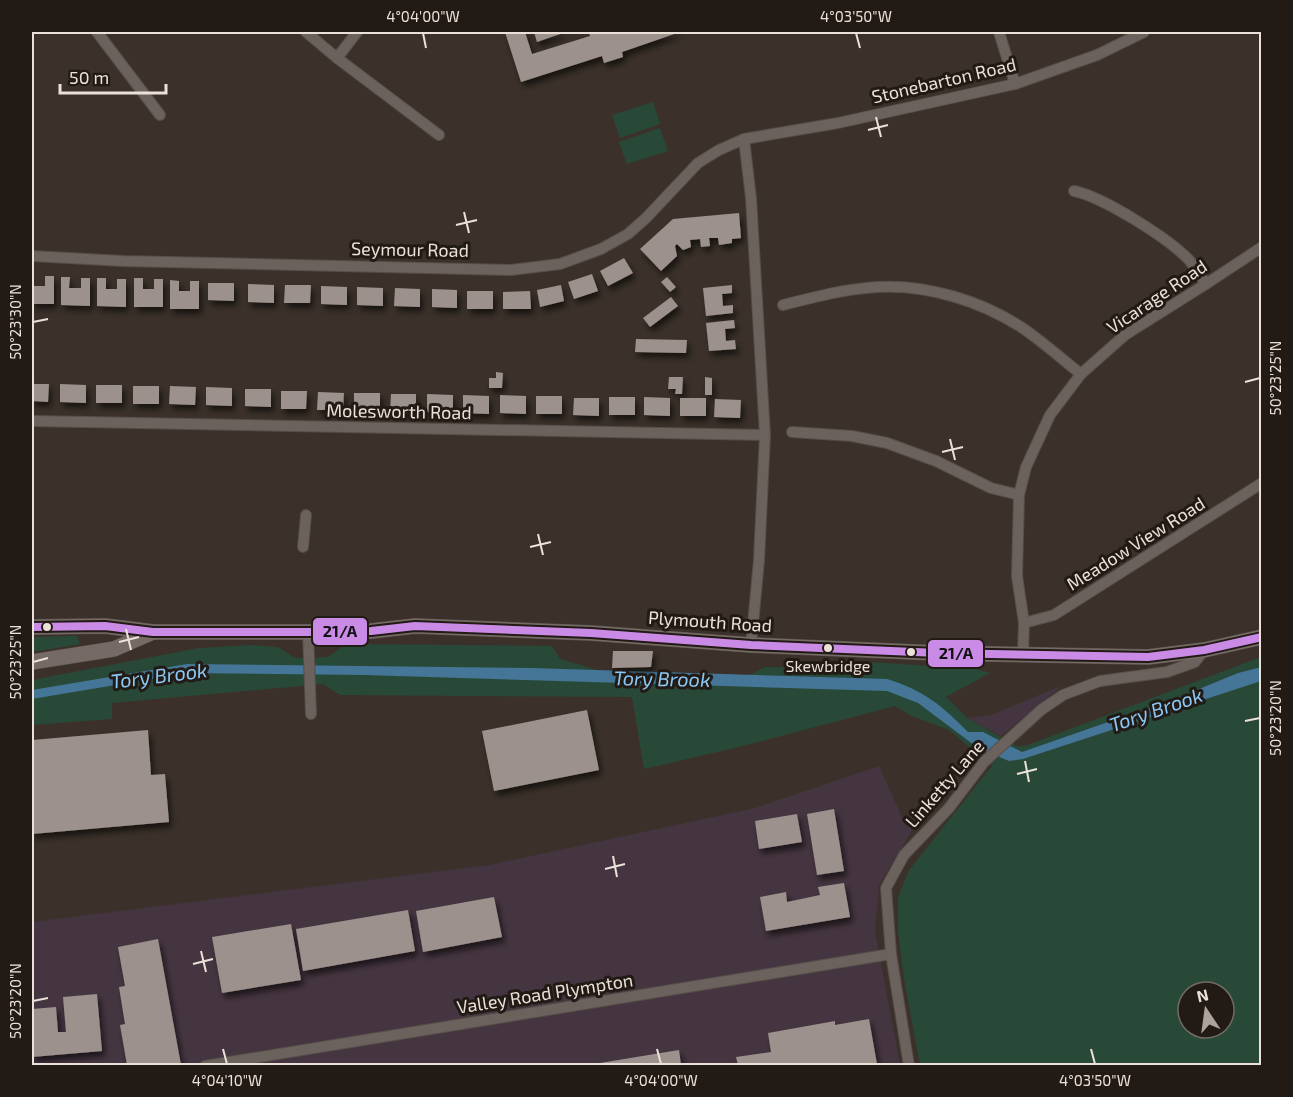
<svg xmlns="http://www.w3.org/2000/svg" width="1293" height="1097" viewBox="0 0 1293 1097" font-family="'Exo 2',sans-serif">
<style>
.industrial{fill:#453540}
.green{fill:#284938;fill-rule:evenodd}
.water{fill:#457597}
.building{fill:#9d918d;filter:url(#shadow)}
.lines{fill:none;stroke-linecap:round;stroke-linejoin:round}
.minor-casing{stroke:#564e48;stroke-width:12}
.secondary-casing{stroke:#564e48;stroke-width:16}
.minor{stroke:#6b615d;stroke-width:10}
.secondary{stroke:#766a66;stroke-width:15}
.bus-1-casing{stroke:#221a15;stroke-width:12}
.bus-1{stroke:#ca8be6;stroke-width:8}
.ticks{fill:none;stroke:#ece1d9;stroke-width:2}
.bus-dot{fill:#ece1d9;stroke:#221a15;stroke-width:2}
.labels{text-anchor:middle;stroke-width:6;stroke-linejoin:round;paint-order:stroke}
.bus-label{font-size:16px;fill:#ece1d9;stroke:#221a15}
.street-label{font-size:18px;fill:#ece1d9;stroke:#221a15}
.water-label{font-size:20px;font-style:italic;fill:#8bc8f5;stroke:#221a15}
.line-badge{stroke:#221a15;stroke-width:2}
.pale-badge-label{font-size:16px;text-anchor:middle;font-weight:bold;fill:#111}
.neatline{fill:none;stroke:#ece1d9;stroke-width:2}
.ticks-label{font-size:15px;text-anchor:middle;fill:#ece1d9}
</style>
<defs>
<filter id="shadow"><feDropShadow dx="3" dy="5" stdDeviation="3" flood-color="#0009"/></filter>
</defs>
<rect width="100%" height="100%" fill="#3b312a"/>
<g class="industrial">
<path d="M1063 685 1001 736 967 718 991 715Z"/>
<path d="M879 766 906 826 916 824 879 885 875 931 900 1065H32V922L489 865 755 808Z"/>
</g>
<g class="green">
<path d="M653 102 660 124 620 138 612 115Z"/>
<path d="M660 128 668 151 627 164 619 142Z"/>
<path d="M77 636 80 644 32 652V637Z"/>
<path d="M346 644 552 646 560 659 597 670 750 675 765 667 849 668 870 662 976 669 990 673 946 697 967 718 1017 746H1025L1261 657V1065H920L904 979 898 932V897L909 870 992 766 949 730 912 716 895 706 739 747 644 769 632 697 340 695 323 684 112 703V719L32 725V680L199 648 252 645 278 647 295 658 328 657ZM1188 992H1224V1028H1188Z"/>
</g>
<path class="water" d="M187 664 531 668 887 679C925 691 941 705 968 732H983L1022 752 1177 698 1238 673 1262 667 1261 681 1023 759 1009 761 978 748 918 703 887 691 365 675 187 673 32 699V690Z"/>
<g class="building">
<path d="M505 32H525L532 54 590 36 589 32H680L622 52 623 57 604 63 602 56 521 82Z"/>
<path d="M534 32H566L537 42Z"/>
<path d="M739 213 741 238 732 239V243L719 245 718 238H709L710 246 701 247 700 239 690 240 691 247 683 250 677 244 675 246 677 256 661 271 640 249 673 219Z"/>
<path d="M624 258 633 273 608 286 600 271Z"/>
<path d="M592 274 598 291 574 299 568 282Z"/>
<path d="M45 276H54V304H32V286H45Z"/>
<path d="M61 277H70L69 288H81V278H90V306L61 305Z"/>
<path d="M667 277 676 287 670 292 661 282Z"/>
<path d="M97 278H106V289H117V279H126V307L97 306Z"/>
<path d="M134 278H143V289H154V279H163V307H134Z"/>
<path d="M170 280 179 281V291H190V281H199V309H170Z"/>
<path d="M208 283H234V301L208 300Z"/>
<path d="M248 284 274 285V303L248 302Z"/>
<path d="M285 285H311L310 303H284Z"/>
<path d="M561 285 564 301 540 307 537 290Z"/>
<path d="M732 285V293L722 294 723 306 733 305V313L706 316 703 288Z"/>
<path d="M321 286 347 287V305L321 304Z"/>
<path d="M357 287 383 288V306L357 305Z"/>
<path d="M395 288 420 289V307L394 306Z"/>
<path d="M432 289 457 290V308L432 307Z"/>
<rect x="467" y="291" width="26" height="18"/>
<path d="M530 291 531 309H503V292Z"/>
<path d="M671 297 678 306 650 327 643 318Z"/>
<path d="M734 320 735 328 725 329 726 341 735 340 736 349 709 351 706 323Z"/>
<path d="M636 339 687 340 686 353 635 352Z"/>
<path d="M496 372 503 373 502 388H489V378H496Z"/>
<path d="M669 377H683L682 394H675L676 389H668Z"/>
<path d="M705 377 712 378V395H705Z"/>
<path d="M32 384H49L48 402 32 401Z"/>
<path d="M60 384 86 385V403L60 402Z"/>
<rect x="96" y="385" width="26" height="18"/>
<rect x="133" y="386" width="26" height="18"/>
<path d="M170 386 196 387 195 405 169 404Z"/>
<path d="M206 387 232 388V406L206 405Z"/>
<path d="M245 389H271V407L245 406Z"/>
<path d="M281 391H307L306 409H281Z"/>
<path d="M318 392 344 393 343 410H317Z"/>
<path d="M354 393H380V411L354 410Z"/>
<path d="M391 394H416V412H390Z"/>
<path d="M427 394 453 395V413L427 412Z"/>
<path d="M463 395 489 396V414L463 413Z"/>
<path d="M500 395 526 396V414L500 413Z"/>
<rect x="536" y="396" width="26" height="18"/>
<rect x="609" y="397" width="26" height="18"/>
<path d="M644 397 670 398V416L644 415Z"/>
<path d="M574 398H599V416L573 415Z"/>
<rect x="680" y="398" width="26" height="18"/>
<path d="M715 399 741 400 740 418 714 417Z"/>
<path d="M613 651H653L651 667 612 668Z"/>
<path d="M587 710 599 770 494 791 482 731Z"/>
<path d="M148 730 151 775 165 774 169 822 32 834V740Z"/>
<path d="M834 809 844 871 817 875 807 814Z"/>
<path d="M797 814 802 842 759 849 755 821Z"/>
<path d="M844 883 850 917 766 931 760 897 786 892 787 902 820 895 818 887Z"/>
<path d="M494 897 502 937 423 952 416 911Z"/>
<path d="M408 910 415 951 303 971 296 929Z"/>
<path d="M291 924 301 980 222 993 212 937Z"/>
<path d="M158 939 181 1065H127L120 1025 125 1024 119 987 125 986 118 947Z"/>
<path d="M97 994 102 1051 32 1057V1009L56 1007 58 1032H66L63 997Z"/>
<path d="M869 1019 877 1064 872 1065H738L736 1057 771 1052 768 1033 835 1021V1025Z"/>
<path d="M679 1050 681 1065H594V1064Z"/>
</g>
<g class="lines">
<defs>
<g id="minor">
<path d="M97 32 160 115"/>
<path d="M306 32 337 58 439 135"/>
<path d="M999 32 1015 84"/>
<path d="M337 58 357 32"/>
<path d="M744 139 751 198 765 435 759 560 751 645"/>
<path d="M1074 191C1103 197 1170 239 1190 261 1196 268 1201 277 1206 284"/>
<path d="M32 256 123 261 511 270 560 264 601 249 628 234 646 218 698 163 719 150 744 139 838 123 1015 84 1097 55 1144 32"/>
<path d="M783 305C814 297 845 289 877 287 927 284 982 301 1024 329 1044 343 1062 359 1081 374"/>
<path d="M32 421 765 435"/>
<path d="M792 432 852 436 887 443 936 461 991 488 1019 495"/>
<path d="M303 547 306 515"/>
<path d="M1024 623 1054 615 1262 483"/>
<path d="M308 632 311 714"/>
<path d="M1023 655 1024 623 1017 576 1019 495 1026 467 1050 415 1081 374 1125 335 1206 284 1262 247"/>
<path d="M205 1066 891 954"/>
<path d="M909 1066 891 954 886 888 904 855 949 808 984 762 1041 710 1063 695 1100 681 1167 672 1195 662 1204 650"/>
</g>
<g id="secondary">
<path d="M32 627 105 626 153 632H308L371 631 415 626 591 633 751 645 938 653 1148 657 1204 650 1262 637"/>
<path d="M32 662 114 649 153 632"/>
</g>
</defs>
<use href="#minor" class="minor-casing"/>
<use href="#secondary" class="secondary-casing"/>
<use href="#minor" class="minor"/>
<use href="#secondary" class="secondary"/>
<defs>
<path id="bus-1" d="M32 627 105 626 153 632H308L371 631 415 626 591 633 751 645 938 653 1148 657 1204 650 1262 637"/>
</defs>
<use href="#bus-1" class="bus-1-casing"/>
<use href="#bus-1" class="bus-1"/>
</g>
<path class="ticks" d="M423 33 426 48M856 33 860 48M876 117 881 137M868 130 888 125M464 212 469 233M456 225 477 220M33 322 48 319M1245 382 1260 378M950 439 955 460M942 452 963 447M538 534 543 555M530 547 551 542M126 629 131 650M119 642 139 637M33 662 48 658M1245 721 1260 718M1025 761 1029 782M1017 774 1037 769M613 856 617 877M605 869 625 864M201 951 206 972M193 964 213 959M33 1001 48 998M223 1049 227 1064M657 1049 661 1064M1091 1049 1095 1064"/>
<g class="bus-dot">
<circle cx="47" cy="627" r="5"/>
<circle cx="828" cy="648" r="5"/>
<circle cx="911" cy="652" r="5"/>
</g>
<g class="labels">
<g class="bus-label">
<text x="828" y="672">Skewbridge</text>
</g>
<g class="street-label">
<text transform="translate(944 81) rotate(-13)" y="6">Stonebarton Road</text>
<text transform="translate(410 250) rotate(1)" y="6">Seymour Road</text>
<text transform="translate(1157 297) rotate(-34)" y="6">Vicarage Road</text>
<text transform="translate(399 412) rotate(1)" y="6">Molesworth Road</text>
<text transform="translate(1136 544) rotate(-32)" y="6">Meadow View Road</text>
<text transform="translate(710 622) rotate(4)" y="6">Plymouth Road</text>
<text transform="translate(945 784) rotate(-49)" y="6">Linketty Lane</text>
<text transform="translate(545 994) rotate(-9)" y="6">Valley Road Plympton</text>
</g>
<g class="water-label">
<text transform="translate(159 676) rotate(-7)" y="7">Tory Brook</text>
<text transform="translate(662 679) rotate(1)" y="7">Tory Brook</text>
<text transform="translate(1156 710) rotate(-19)" y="7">Tory Brook</text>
</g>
</g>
<g class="line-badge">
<rect x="312" y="617" width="56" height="29" rx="6" fill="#ca8be6"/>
<rect x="927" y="639" width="57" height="29" rx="6" fill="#ca8be6"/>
</g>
<g class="pale-badge-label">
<text x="340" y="637">21/A</text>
<text x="956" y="659">21/A</text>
</g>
<rect width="1293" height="1097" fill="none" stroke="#221a15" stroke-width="66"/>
<g transform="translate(1206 1010) rotate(347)"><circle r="28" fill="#221a15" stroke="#736a63" stroke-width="1.5"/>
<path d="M0-4.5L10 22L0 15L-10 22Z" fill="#aea39c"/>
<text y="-9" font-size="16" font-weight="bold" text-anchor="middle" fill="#ece1d9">N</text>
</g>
<path d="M60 84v9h106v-9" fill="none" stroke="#ece1d9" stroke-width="3"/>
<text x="69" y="84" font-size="18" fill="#ece1d9" stroke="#221a15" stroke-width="4.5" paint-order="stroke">50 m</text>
<rect x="33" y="33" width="1227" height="1031" class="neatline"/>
<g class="ticks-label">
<text x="423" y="22">4°04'00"W</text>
<text x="856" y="22">4°03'50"W</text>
<text transform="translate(16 322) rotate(-90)" y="5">50°23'30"N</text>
<text transform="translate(1276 378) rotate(-90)" y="5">50°23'25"N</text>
<text transform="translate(16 662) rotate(-90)" y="5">50°23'25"N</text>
<text transform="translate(1276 718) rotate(-90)" y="5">50°23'20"N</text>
<text transform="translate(16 1001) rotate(-90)" y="5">50°23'20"N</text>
<text x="227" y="1086">4°04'10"W</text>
<text x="661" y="1086">4°04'00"W</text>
<text x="1095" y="1086">4°03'50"W</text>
</g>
</svg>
